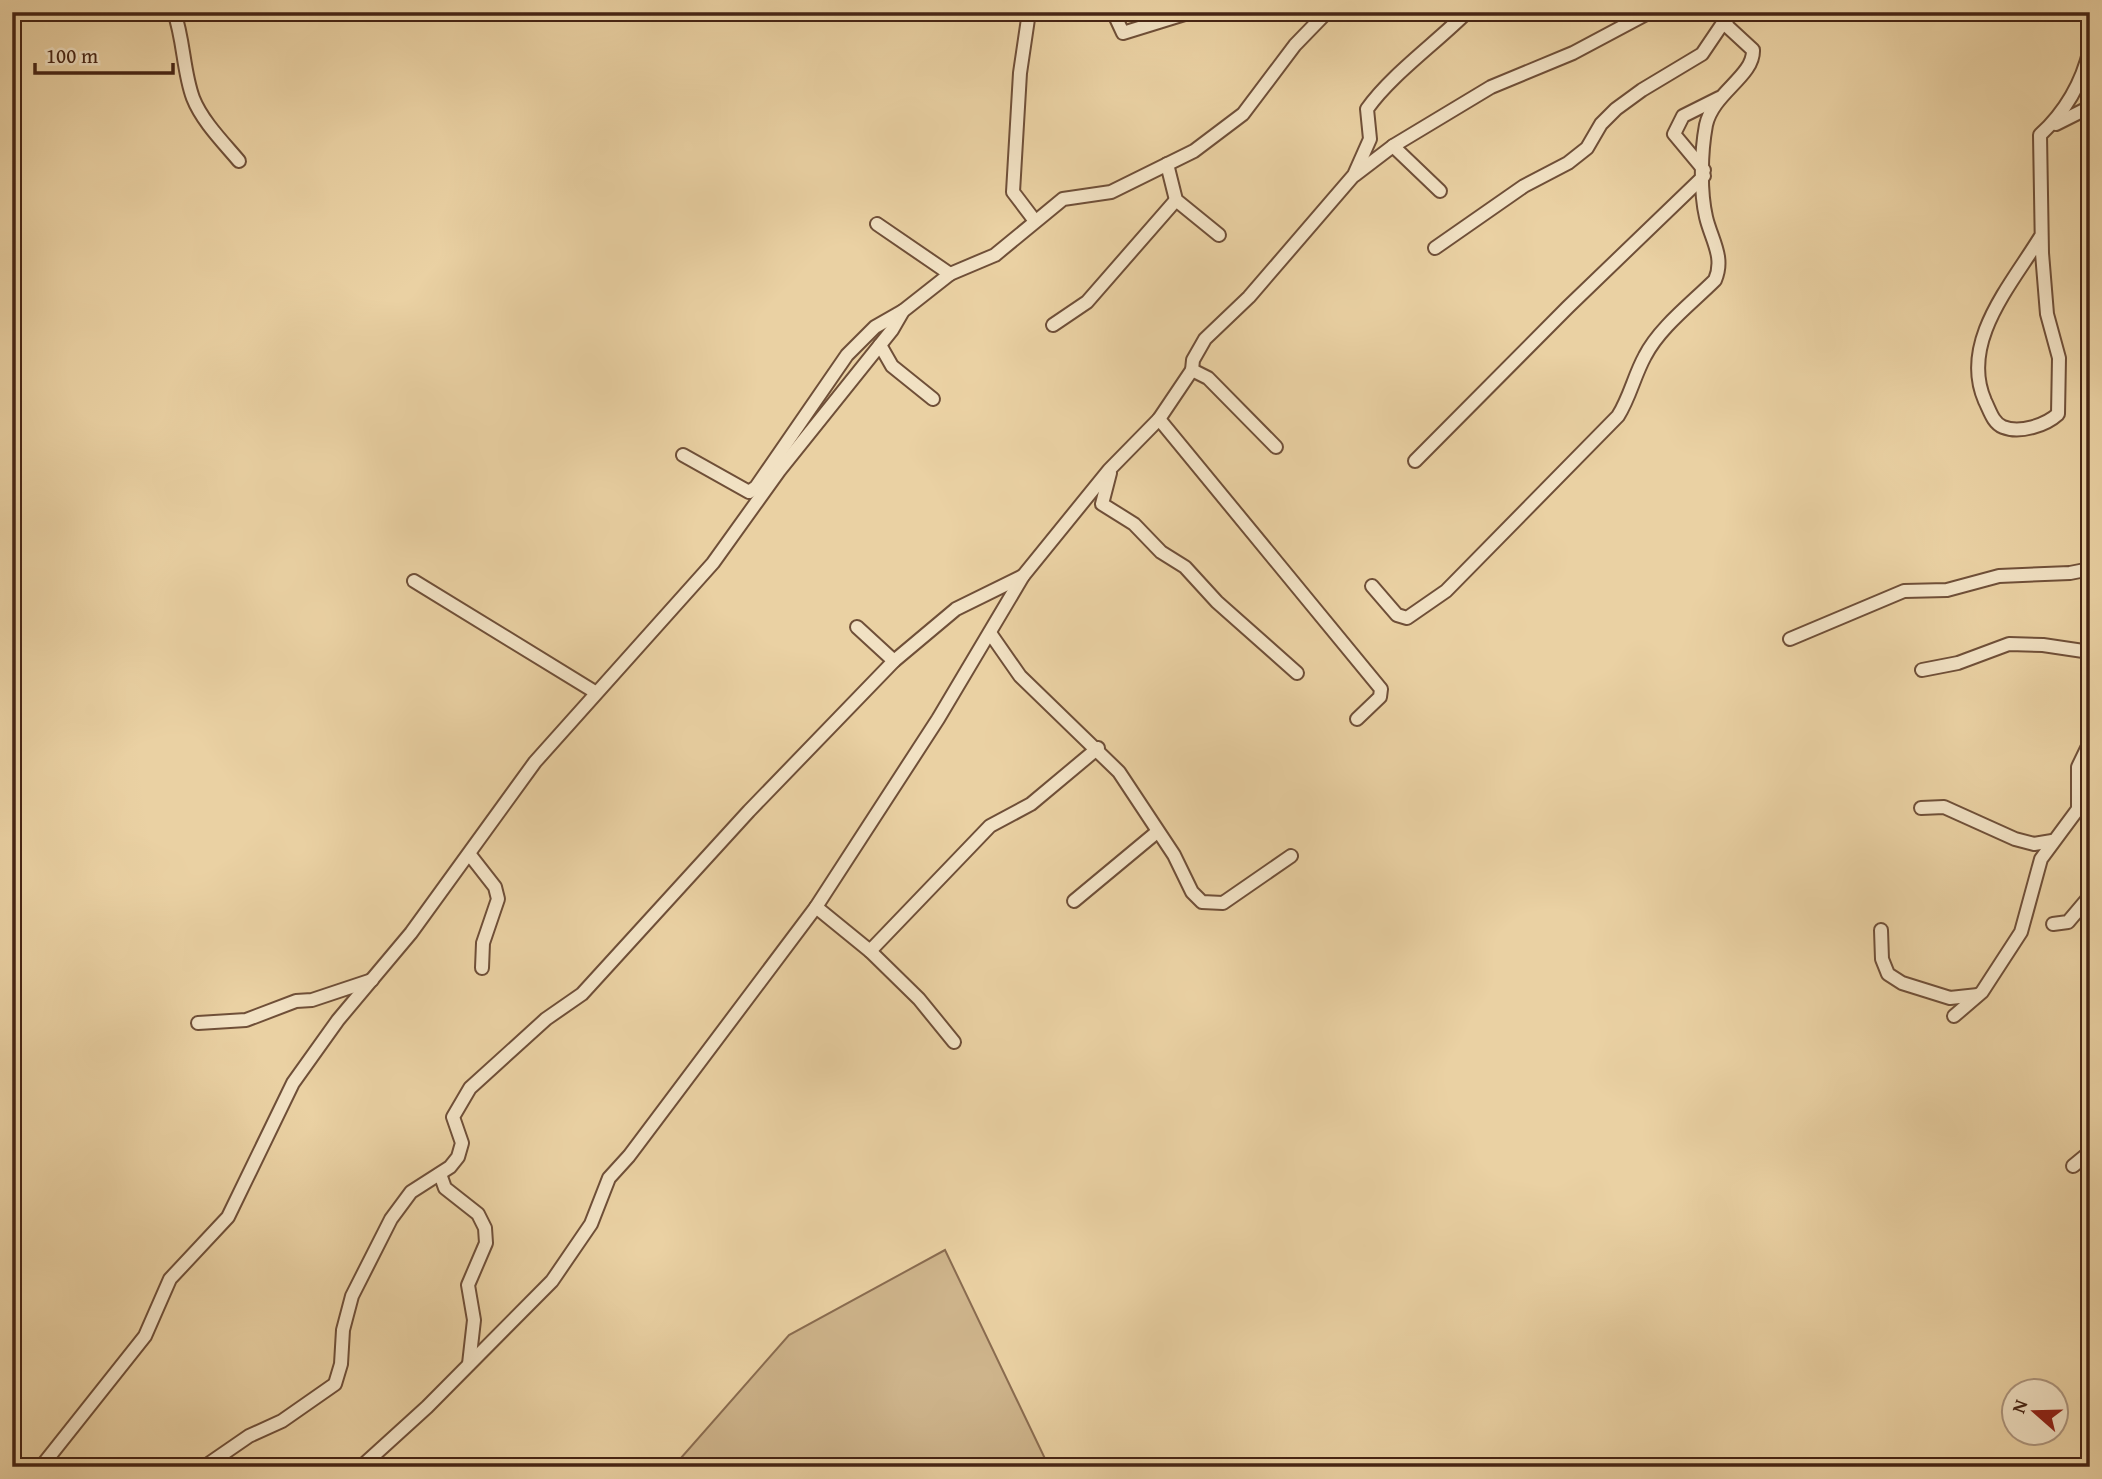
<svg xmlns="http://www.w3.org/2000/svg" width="2102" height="1479" viewBox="0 0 2102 1479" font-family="'Gentium Book Plus',serif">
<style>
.green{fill:#ceb48b;stroke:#8a6c50;stroke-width:2}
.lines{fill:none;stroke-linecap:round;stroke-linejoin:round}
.minor-casing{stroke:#6f4f38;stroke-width:16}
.minor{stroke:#f1e1c3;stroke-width:12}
</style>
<rect width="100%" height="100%" fill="#ead1a3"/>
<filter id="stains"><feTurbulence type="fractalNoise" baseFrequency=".00286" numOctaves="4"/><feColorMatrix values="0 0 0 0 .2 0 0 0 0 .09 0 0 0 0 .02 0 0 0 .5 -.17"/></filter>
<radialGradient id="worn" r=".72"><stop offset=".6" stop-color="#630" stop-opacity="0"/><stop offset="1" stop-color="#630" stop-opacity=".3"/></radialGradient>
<path class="green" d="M945 1250 1049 1467H673L789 1335Z"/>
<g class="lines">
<defs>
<g id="minor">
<path d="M174 12C184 40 183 71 193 98 202 121 223 142 239 161"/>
<path d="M1029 12 1020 73 1013 192 1035 221"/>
<path d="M1116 18 1123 33 1191 12"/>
<path d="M2056 124 2090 107"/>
<path d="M1393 146 1440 191"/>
<path d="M1167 164 1176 200 1219 235"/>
<path d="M1704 170 1674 134 1683 116 1719 98"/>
<path d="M1355 175 1393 146 1491 87 1573 53 1650 12"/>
<path d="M877 224 950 274"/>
<path d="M2041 236C2012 284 1959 342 1985 401 1990 411 1993 423 2003 427 2020 434 2046 425 2058 414L2059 358 2047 314 2042 253 2040 135C2066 111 2082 83 2090 49"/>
<path d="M1435 248 1524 186 1568 163 1587 148 1601 124 1616 109 1642 90 1702 54 1725 20"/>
<path d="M1053 325 1087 302 1176 200"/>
<path d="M880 345 892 366 933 399"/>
<path d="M1192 370 1208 378 1276 447"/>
<path d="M1159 419 1381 689 1380 697 1357 719"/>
<path d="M683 455 749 492 756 487 847 355 875 327 903 311"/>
<path d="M1415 461 1568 307 1704 176"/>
<path d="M1110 473 1102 504 1134 524 1161 552 1185 567 1217 602 1297 673"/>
<path d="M414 581 595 692"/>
<path d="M1372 586 1397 615 1407 618 1446 591 1618 416C1630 397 1634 376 1645 356 1660 327 1692 303 1715 280 1725 257 1711 239 1706 217 1700 191 1701 152 1706 125 1713 93 1754 76 1753 50L1727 26 1725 12"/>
<path d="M857 627 894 661"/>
<path d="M990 633 1020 676 1119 772 1174 855 1192 892 1202 902 1223 903 1291 856"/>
<path d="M1790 639 1904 591 1947 590 1999 576 2070 573 2090 569"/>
<path d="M1922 670 1958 663 2009 644 2043 645 2090 652"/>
<path d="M1921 808 1944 807 2015 839 2034 844 2052 841"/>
<path d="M470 855 495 887 498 899 483 943 482 968"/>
<path d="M1074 901 1157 832"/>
<path d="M816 907 870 951 990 826 1031 804 1098 748"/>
<path d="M2053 924 2068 922 2090 896"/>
<path d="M1881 930 1882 959 1888 974 1902 983 1950 998 1978 995"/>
<path d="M870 951 919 999 954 1042"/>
<path d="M1954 1016 1982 992 2021 932 2041 859 2078 809V767L2090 742"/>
<path d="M198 1023 246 1020 296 1001 312 1000 372 980"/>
<path d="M2073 1166 2090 1152"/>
<path d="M440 1174 445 1188 478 1214 485 1228 486 1243 468 1285 474 1320 469 1364"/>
<path d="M41 1467 145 1336 170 1279 228 1217 293 1083 338 1020 411 933 535 762 713 563 779 471 892 330 903 311 950 274 995 255 1063 199 1111 192 1194 151 1243 114 1295 45 1327 12"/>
<path d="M204 1467 249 1436 282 1421 335 1384 341 1364 343 1330 352 1296 391 1219 411 1192 450 1167 458 1157 462 1143 453 1117 470 1088 546 1019 582 994 749 811 894 661 956 609 1023 576"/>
<path d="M361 1467 427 1407 552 1281 591 1224 609 1178 629 1156 816 907 938 719 1023 576 1109 470 1159 419 1192 370 1193 360 1205 339 1249 297 1354 175 1370 139 1367 109C1391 75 1436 43 1467 12"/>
</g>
</defs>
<use href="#minor" class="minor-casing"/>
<use href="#minor" class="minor"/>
</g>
<rect width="2102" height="1479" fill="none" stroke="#ead1a3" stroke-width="42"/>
<rect x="14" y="14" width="2074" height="1451" fill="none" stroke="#462414" stroke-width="3.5"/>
<rect x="21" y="21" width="2060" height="1437" fill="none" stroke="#462414" stroke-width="2"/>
<g transform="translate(2035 1412) rotate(290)"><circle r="33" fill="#f1e1c3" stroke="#ad957d" stroke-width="2"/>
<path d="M0-5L12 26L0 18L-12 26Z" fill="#8f2418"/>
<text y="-10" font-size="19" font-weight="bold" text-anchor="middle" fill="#462414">N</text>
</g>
<path d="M35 63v10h138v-10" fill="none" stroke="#462414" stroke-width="3.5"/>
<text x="46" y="63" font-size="21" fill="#462414" stroke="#f1e1c3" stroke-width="5" paint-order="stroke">100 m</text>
<rect width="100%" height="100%" filter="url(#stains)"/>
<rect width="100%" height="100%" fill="url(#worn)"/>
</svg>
